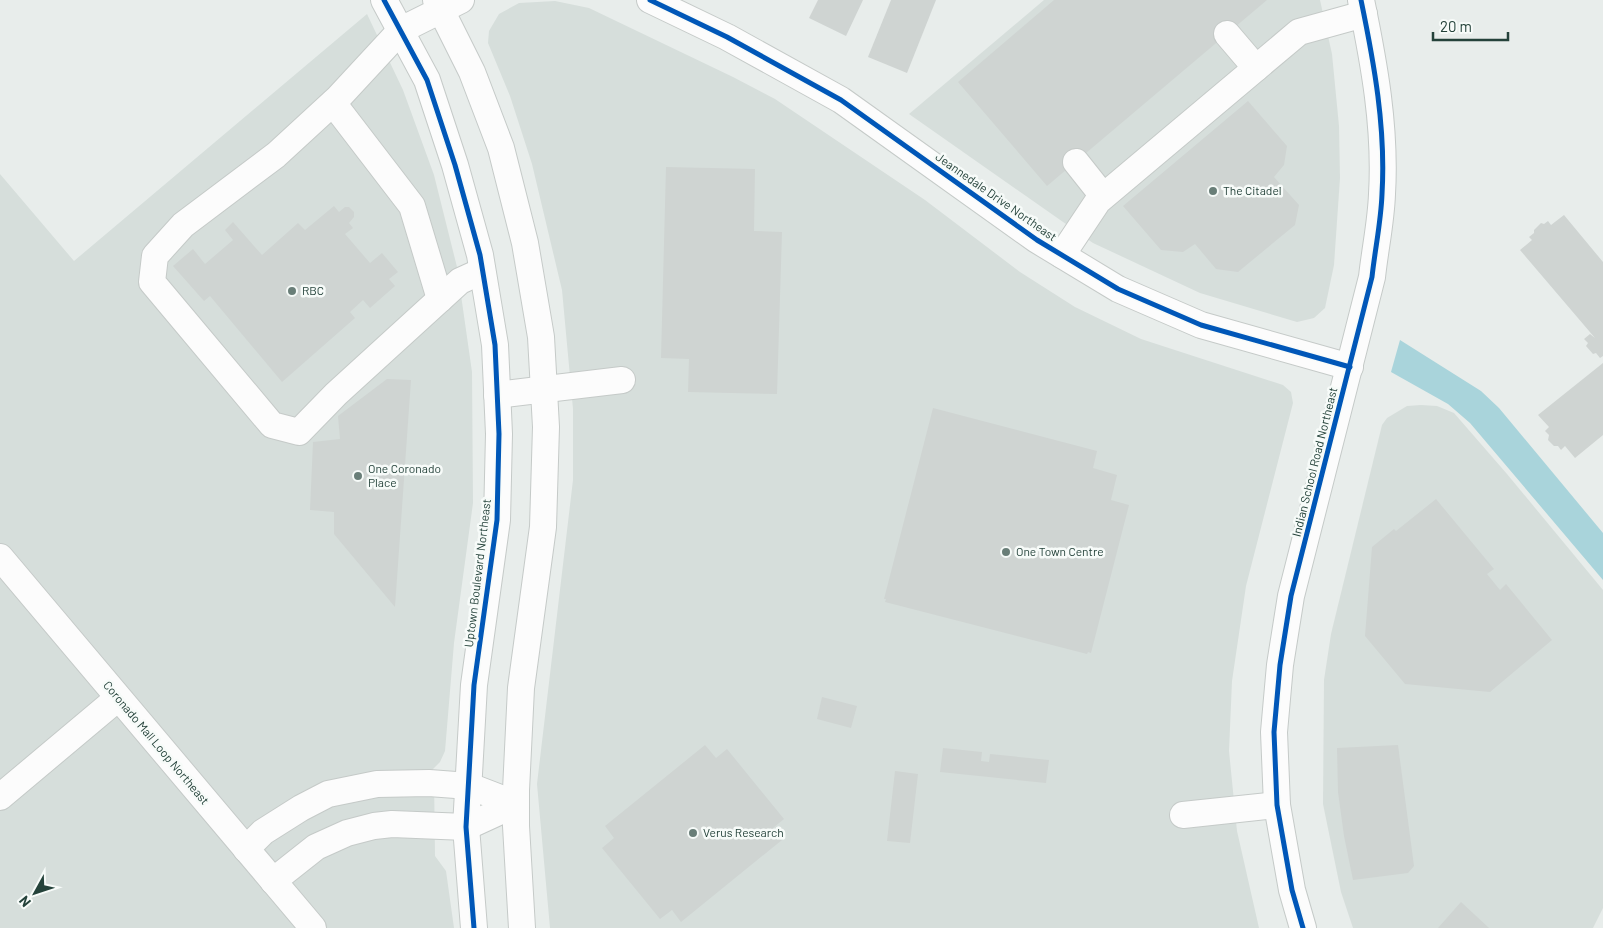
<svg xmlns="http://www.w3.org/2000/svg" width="1603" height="928" viewBox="0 0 1603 928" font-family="Barlow,sans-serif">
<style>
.built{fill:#d6dedb}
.water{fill:#a9d4db}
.building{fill:#cfd4d2}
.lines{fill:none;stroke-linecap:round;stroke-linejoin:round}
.minor-casing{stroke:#c5cac8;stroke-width:28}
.minor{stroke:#fcfcfc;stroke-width:26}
.cycleway-casing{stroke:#f7fbf9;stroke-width:8}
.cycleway{stroke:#0057b8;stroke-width:5}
.poi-dot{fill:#697e78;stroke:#f7fbf9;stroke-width:2}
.labels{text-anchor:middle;stroke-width:5;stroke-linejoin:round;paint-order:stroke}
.poi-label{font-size:12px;fill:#24423a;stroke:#f7fbf9;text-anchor:start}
.street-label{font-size:12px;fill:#24423a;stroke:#f7fbf9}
</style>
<rect width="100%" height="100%" fill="#e8edeb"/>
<g class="built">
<path d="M1044 0H1320L1332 54 1339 126 1340 178 1334 265 1325 308 1314 318 1297 322 1200 293 1093 243 909 114Z"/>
<path d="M555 1 589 8 733 77 775 99 925 200 1020 272 1075 307 1141 339 1283 385 1291 392 1293 403 1246 586 1232 681 1229 751 1237 831 1259 928H550L537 784 573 480V409L562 290 532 164 510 96 488 43 489 31 499 14 519 3Z"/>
<path d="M367 14 403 90 434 175 457 267 472 372 473 503 454 643 445 751 440 762 431 771 434 776 435 856 446 871 454 928H0V174L74 261Z"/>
<path d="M1421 405 1437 406 1454 413 1507 474 1603 590V908L1593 928H1353L1341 892 1323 804 1324 680 1331 634 1382 425 1387 418 1407 406Z"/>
</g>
<path class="water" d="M1400 340 1481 391 1499 408 1603 533V580L1470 423 1448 404 1391 372Z"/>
<g class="building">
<path d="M818 0H863L846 36 809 18Z"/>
<path d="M891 0H936L907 73 868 57Z"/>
<path d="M1054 0H1267L1047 186 958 82Z"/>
<path d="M1248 101 1287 146 1284 165 1274 177 1299 205 1295 225 1238 272 1216 269 1195 244 1183 252 1161 250 1123 206Z"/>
<path d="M666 167 755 169 754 231 782 232 777 394 688 392 689 359 661 358Z"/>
<path d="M334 206 339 212 345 207H349L354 212V217L349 223 353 228 345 234 370 263 382 253 398 272 389 279 395 286 370 308 363 300 350 312 355 318 282 382 210 296 204 301 173 266 193 249 205 264 233 240 225 230 233 222 262 255 298 223 305 230Z"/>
<path d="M1564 215 1603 262V356L1600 358 1596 353 1593 354 1586 346 1588 343 1584 339 1590 334 1595 338 1520 250 1532 240 1529 237 1534 233V230L1541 223 1544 224 1548 221 1551 225Z"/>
<path d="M1603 363V435L1575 458 1565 446 1561 450 1558 446H1554L1548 440 1549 435 1545 431 1549 427 1538 415Z"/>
<path d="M387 379 411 380 395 607 334 534V512L310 510 313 442 340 439 338 416Z"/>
<path d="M933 408 1097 451 1093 468 1117 475 1111 500 1129 505 1091 653 1088 652 1087 654 885 602 886 599H884Z"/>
<path d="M1436 499 1494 569 1487 574 1500 590 1506 584 1552 640 1490 692 1405 684 1365 636 1372 547 1394 529 1396 531Z"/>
<path d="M822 697 857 706 851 728 817 719Z"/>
<path d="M705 745 716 758 727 749 784 819 773 828 782 840 681 922 672 910 660 919 602 848 614 838 605 826Z"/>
<path d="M1398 745 1414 866 1408 873 1353 880 1344 836 1338 792 1337 748Z"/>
<path d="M943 748 982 752 981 761 989 762 990 754 1049 760 1046 783 940 772Z"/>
<path d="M895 771 918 774 910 843 887 841Z"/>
<path d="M1461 902 1489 928H1438Z"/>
</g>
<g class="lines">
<defs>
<g id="minor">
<path d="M384 0 427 80 455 165 480 255 495 345 499 434 497 520 474 685 466 827 474 928"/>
<path d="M436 0 472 72 501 148 525 243 541 337 546 427 543 527 521 688 516 790V826L522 928"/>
<path d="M461 0 401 30 338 98 276 155 183 225 155 256 152 282 272 425 299 432 336 394 460 281 482 271"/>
<path d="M650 0 727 37 841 100 1037 240 1118 289 1201 325 1350 367"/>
<path d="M1227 34 1256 68"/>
<path d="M333 103 412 206 440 299"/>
<path d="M1076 162 1103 196"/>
<path d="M1062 255 1098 201 1299 32 1364 14"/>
<path d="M497 395 622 380"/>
<path d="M0 557 313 928"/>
<path d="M0 797 118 698"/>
<path d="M1183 815 1277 805"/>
<path d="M246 849 263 832 301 808 328 794 377 784 429 783 469 786 516 804"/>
<path d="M273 881 316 847 347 833 374 826 392 824 466 827 516 804"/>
<path d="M1303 928 1292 890 1277 805 1274 732 1280 665 1291 596 1372 277C1375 249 1381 222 1382 194 1386 128 1374 63 1361 0"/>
</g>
</defs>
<use href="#minor" class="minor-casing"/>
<use href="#minor" class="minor"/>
<defs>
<g id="cycleway">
<path d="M384 0 427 80 455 165 480 255 495 345 499 434 497 520 474 685 466 827 474 928"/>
<path d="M650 0 727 37 841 100 1037 240 1118 289 1201 325 1350 367"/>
<path d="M1303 928 1292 890 1277 805 1274 732 1280 665 1291 596 1372 277C1375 249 1381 222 1382 194 1386 128 1374 63 1361 0"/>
</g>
</defs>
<use href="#cycleway" class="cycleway-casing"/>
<use href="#cycleway" class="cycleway"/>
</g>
<g class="poi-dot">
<circle cx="1213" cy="191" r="5"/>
<circle cx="292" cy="291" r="5"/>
<circle cx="358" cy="476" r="5"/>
<circle cx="1006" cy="552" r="5"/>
<circle cx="693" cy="833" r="5"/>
</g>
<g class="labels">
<g class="poi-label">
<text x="1223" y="195">The Citadel</text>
<text x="302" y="295">RBC</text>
<text x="368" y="473">One Coronado<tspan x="368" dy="14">Place</tspan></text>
<text x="1016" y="556">One Town Centre</text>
<text x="703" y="837">Verus Research</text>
</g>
<g class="street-label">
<text transform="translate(996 197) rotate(35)" y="4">Jeannedale Drive Northeast</text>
<text transform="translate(1315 462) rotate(-76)" y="4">Indian School Road Northeast</text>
<text transform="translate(478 573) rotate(-83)" y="4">Uptown Boulevard Northeast</text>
<text transform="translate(156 743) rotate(50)" y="4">Coronado Mall Loop Northeast</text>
</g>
</g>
<g transform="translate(35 893) rotate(230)" stroke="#f7fbf9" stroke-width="4" paint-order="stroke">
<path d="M0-4L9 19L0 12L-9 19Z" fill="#24423a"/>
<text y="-8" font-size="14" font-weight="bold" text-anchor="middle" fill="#24423a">N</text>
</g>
<path d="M1433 32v8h75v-8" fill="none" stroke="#24423a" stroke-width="2.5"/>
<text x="1440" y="32" font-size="15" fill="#24423a" stroke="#f7fbf9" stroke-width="4" paint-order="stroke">20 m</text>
</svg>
